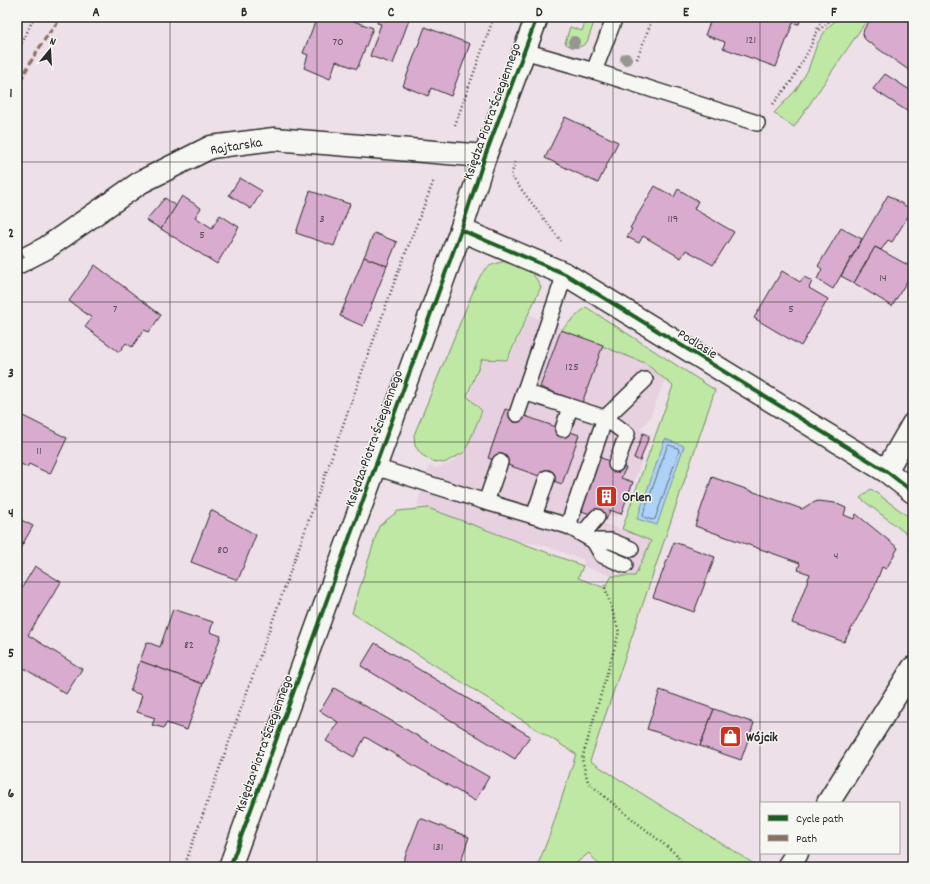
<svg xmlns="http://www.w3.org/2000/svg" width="930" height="884" viewBox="0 0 930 884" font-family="Dekko,sans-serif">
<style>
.built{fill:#e7d0e0}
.green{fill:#bfe8a4;stroke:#758a68}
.water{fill:#aed2f7;stroke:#7a8fa5}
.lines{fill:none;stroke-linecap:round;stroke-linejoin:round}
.shore{stroke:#5f6e7d;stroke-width:1}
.building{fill:#d9accf;stroke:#2b2b2b}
.service-casing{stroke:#2b2b2b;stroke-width:18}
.minor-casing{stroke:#2b2b2b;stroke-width:25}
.tertiary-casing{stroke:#2b2b2b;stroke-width:25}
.path{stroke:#2b2b2b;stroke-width:2.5;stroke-dasharray:1 3;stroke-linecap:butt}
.service{stroke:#f6f6f2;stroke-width:15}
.minor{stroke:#f6f6f2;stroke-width:22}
.tertiary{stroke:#f6f6f2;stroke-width:22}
.quiet{stroke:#8d6e63;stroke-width:3;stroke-dasharray:6 3;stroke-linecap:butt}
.cycleway-casing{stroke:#f6f6f2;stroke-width:6}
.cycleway{stroke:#1b5e20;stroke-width:4}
.tree{fill:#979691}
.grid{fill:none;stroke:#2b2b2b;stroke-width:1;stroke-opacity:0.55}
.labels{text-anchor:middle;stroke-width:3;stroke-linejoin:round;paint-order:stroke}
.number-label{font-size:12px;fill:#564b54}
.street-label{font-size:14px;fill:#2b2b2b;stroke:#f6f6f2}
.poi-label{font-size:14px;font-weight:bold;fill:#2b2b2b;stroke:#f6f6f2;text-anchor:start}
.neatline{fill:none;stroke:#2b2b2b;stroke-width:1.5}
.grid-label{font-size:13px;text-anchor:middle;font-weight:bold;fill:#2b2b2b}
</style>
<rect width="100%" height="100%" fill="#ede0e8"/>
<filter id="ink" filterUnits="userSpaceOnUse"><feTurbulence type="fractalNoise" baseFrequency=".025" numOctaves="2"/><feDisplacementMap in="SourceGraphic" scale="8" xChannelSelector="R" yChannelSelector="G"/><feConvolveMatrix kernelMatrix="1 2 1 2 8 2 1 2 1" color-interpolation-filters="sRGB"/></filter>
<g filter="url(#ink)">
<path class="built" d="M530 315 645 363 665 379 650 417 640 430 651 435 622 515 618 513 616 517 610 516 608 522 599 518 598 521 652 541 638 576 616 572 612 576 583 566 584 560 543 545 522 542 417 505 429 466 436 468 449 464 465 453 483 412 469 396 483 360 508 361Z"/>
<g class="green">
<path d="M587 17H596L587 42C580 49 572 49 565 43L570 27 582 31Z"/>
<path d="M840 17H869L794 127 774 113 796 90 808 70 817 44 827 28Z"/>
<path d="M507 261C527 266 531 269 541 287L507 360 482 359 467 396 482 411 465 452 444 463 432 461 422 455 415 446 414 435 474 289C483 269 485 265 507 261Z"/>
<path d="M586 307 715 390 590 761 759 867H601L589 853 571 867H537L550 834 576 754 352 613 379 526 398 511 428 508 583 566 578 578 605 588 612 576H635L651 541 622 529 673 386 645 363 561 330Z"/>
<path d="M871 489 913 520V560L910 558 908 535 860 498Z"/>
</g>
<path class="water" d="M665 439 684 446 657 525 637 519Z"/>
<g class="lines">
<path class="shore" d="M669 445 678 448 679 451 655 519 652 520 644 517 643 515 667 447Z"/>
</g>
<g class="building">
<path d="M317 17H343L373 28 357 69 336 61 330 79 304 68 308 55 303 53Z"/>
<path d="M379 17H410L393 64 370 56 381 24 377 23Z"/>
<path d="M712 17H801L799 24 793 23 776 67 723 48 725 42 705 35Z"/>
<path d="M872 17H913V73L867 41 864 38 863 33 864 29Z"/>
<path d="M425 27 470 44 451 96 431 88 428 96 403 86Z"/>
<path d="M885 74 913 92V115L873 89Z"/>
<path d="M565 117 618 142 598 183 545 158Z"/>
<path d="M240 178 262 191 251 209 229 195Z"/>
<path d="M655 186 674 197 678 189 698 201 694 209 734 232 713 265 686 250 681 258 643 236 639 243 627 237 632 229 630 228Z"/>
<path d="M310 191 350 204 334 246 296 233Z"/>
<path d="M888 195 912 210 892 242 888 240 881 250 875 247 854 283 841 276Z"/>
<path d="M182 196 201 208 195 217 212 228 220 215 239 227 217 264 161 229Z"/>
<path d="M165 198 176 206 161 229 146 220Z"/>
<path d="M841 228 862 239 833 289 817 279 822 269 818 266Z"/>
<path d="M374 233 397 242 387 266 364 257Z"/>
<path d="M875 247 913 268V271L892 306 854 283Z"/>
<path d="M364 257 387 266 363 326 340 316Z"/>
<path d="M95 265 161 315 149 332 144 330 132 347 126 343 119 352 85 327 92 318 69 301Z"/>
<path d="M782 271 800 282 804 277 812 281 809 288 828 299 801 346 754 318Z"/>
<path d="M561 330 603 345 582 403 540 387Z"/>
<path d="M505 409 579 435 562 484 488 458Z"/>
<path d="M17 413 67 438 50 474 29 464 27 467 17 462Z"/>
<path d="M643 433 649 436 640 461 634 458Z"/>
<path d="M599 457 626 468 621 478 633 482 621 514 610 510 606 520 579 510Z"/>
<path d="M712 477 802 509 810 504 818 501 835 503 846 508 844 515 854 519 856 514 898 548 886 569 882 567 874 588 844 642 792 623 810 574 798 570 800 563 695 526Z"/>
<path d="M211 510 256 535 238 580 191 562Z"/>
<path d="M17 518 33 526 17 554Z"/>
<path d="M674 542 715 557 694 612 653 597Z"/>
<path d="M35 566 61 582 28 635 82 669 66 694 17 664V596Z"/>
<path d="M173 609 213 622 210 632 221 636 203 684 140 661 147 642 160 647Z"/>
<path d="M375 643 530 736 515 759 361 666Z"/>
<path d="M140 661 203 684 187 730 166 723 164 728 152 725 155 718 137 712 142 695 130 691Z"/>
<path d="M334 688 489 777 475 801 365 737 354 757 326 741 338 722 320 711Z"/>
<path d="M660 690 714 709 700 746 647 729Z"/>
<path d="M714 709 754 723 741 760 700 746Z"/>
<path d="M420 818 469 837 459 867H401Z"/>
</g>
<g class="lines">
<defs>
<g id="service">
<path d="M524 51 594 71 615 17"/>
<path d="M594 71 757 123"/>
<path d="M517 414 565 274"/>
<path d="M563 429 570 407"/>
<path d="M616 464 627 434 605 418 645 380"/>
<path d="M375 467 486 502 500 462"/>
<path d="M486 502 568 526 605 418 524 392"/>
<path d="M534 516 547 478"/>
<path d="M568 526 594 541H611L631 549"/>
<path d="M583 534 597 517"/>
<path d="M594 541 602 555 625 565"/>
</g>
<g id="minor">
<path d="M461 230 565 274 886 471 913 492"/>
<path d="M17 263 46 248 141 182 211 147 274 139 485 156"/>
<path d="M886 471 913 424"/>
<path d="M828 803 913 668"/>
<path d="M788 867 797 853"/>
</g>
<path id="tertiary" d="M230 867 461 230 485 156 537 17"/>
</defs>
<use href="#service" class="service-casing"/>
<use href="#minor" class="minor-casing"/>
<use href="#tertiary" class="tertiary-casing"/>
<g class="path">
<path d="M816 33 834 17"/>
<path d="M17 54 34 17"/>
<path d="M637 59 653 17"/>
<path d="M773 104 791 82 810 48 822 17"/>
<path d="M455 125 494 17"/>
<path d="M515 162 511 176 561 241"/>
<path d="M909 396 913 388"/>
<path d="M604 584 619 632 582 759 588 782 605 797 676 854 684 867"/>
<path d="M184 867 397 275 434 180"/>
</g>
<use href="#service" class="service"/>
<use href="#minor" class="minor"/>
<use href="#tertiary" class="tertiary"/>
<g class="quiet">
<path d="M17 88C29 63 44 38 62 17"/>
<path d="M17 245 24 259"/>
</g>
<defs>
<g id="cycleway">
<path d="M461 230 565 274 886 471 913 492"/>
<path d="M230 867 461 230 485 156 537 17"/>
</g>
</defs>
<use href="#cycleway" class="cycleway-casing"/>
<use href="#cycleway" class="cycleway"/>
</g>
<g class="tree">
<circle cx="574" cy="42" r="6"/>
<circle cx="626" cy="59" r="6"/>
</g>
</g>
<path class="grid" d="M170 17V867M317 17V867M465 17V867M613 17V867M760 17V867M17 162H913M17 302H913M17 442H913M17 582H913M17 722H913"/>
<defs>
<symbol id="building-square" viewBox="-11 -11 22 22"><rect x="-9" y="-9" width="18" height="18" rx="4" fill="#c8321e" stroke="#f6f6f2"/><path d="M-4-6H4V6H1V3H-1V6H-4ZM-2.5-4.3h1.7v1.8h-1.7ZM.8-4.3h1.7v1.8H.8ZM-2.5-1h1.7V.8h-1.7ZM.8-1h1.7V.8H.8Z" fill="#fff"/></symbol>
<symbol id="shop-square" viewBox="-11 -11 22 22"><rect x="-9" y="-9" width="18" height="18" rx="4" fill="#c8321e" stroke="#f6f6f2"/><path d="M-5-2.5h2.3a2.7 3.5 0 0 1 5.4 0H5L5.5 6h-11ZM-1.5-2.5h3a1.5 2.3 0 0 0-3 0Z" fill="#fff"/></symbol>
</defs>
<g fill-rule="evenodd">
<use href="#building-square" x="594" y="484" width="25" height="25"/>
<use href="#shop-square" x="718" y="724" width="25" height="25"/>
</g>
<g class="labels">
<g class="number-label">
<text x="751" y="43">121</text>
<text x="338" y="45">70</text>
<text x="322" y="222">3</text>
<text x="673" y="222">119</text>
<text x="202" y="238">5</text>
<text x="883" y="281">14</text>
<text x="115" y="312">7</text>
<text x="791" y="312">5</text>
<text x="572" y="370">125</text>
<text x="39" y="454">11</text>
<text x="223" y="553">80</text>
<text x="836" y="559">4</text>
<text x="189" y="648">82</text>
<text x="438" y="850">131</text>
</g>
<g class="street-label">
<text transform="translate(491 111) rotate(-70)" y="5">Księdza Piotra Ściegiennego</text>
<text transform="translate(236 145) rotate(-9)" y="5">Rajtarska</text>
<text transform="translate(698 343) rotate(32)" y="5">Podlasie</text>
<text transform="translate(373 438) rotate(-70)" y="5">Księdza Piotra Ściegiennego</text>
<text transform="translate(263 743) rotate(-70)" y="5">Księdza Piotra Ściegiennego</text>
</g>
<g class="poi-label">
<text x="622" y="501">Orlen</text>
<text x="746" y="741">Wójcik</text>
</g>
</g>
<rect width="930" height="884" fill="none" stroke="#f6f6f2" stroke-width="44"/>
<rect x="760" y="802" width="140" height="52" fill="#f6f6f2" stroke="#a5a5a2"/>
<rect x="768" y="815" width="20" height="6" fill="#1b5e20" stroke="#a5a5a2"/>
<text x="796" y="822" font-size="12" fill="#2b2b2b">Cycle path</text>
<rect x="768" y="835" width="20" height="6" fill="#8d6e63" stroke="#a5a5a2"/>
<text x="796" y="842" font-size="12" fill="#2b2b2b">Path</text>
<g transform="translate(50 50) rotate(18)" stroke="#f6f6f2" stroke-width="3" paint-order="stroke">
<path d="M0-3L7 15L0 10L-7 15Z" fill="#2b2b2b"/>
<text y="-6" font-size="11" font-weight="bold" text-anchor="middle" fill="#2b2b2b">N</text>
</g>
<rect x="22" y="22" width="886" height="840" class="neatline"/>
<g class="grid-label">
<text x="96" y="16">A</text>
<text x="244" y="16">B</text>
<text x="391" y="16">C</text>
<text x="539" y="16">D</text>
<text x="686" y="16">E</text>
<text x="834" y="16">F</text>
<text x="11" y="97">1</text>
<text x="11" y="237">2</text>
<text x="11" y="377">3</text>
<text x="11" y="517">4</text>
<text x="11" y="657">5</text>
<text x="11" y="797">6</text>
</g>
</svg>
